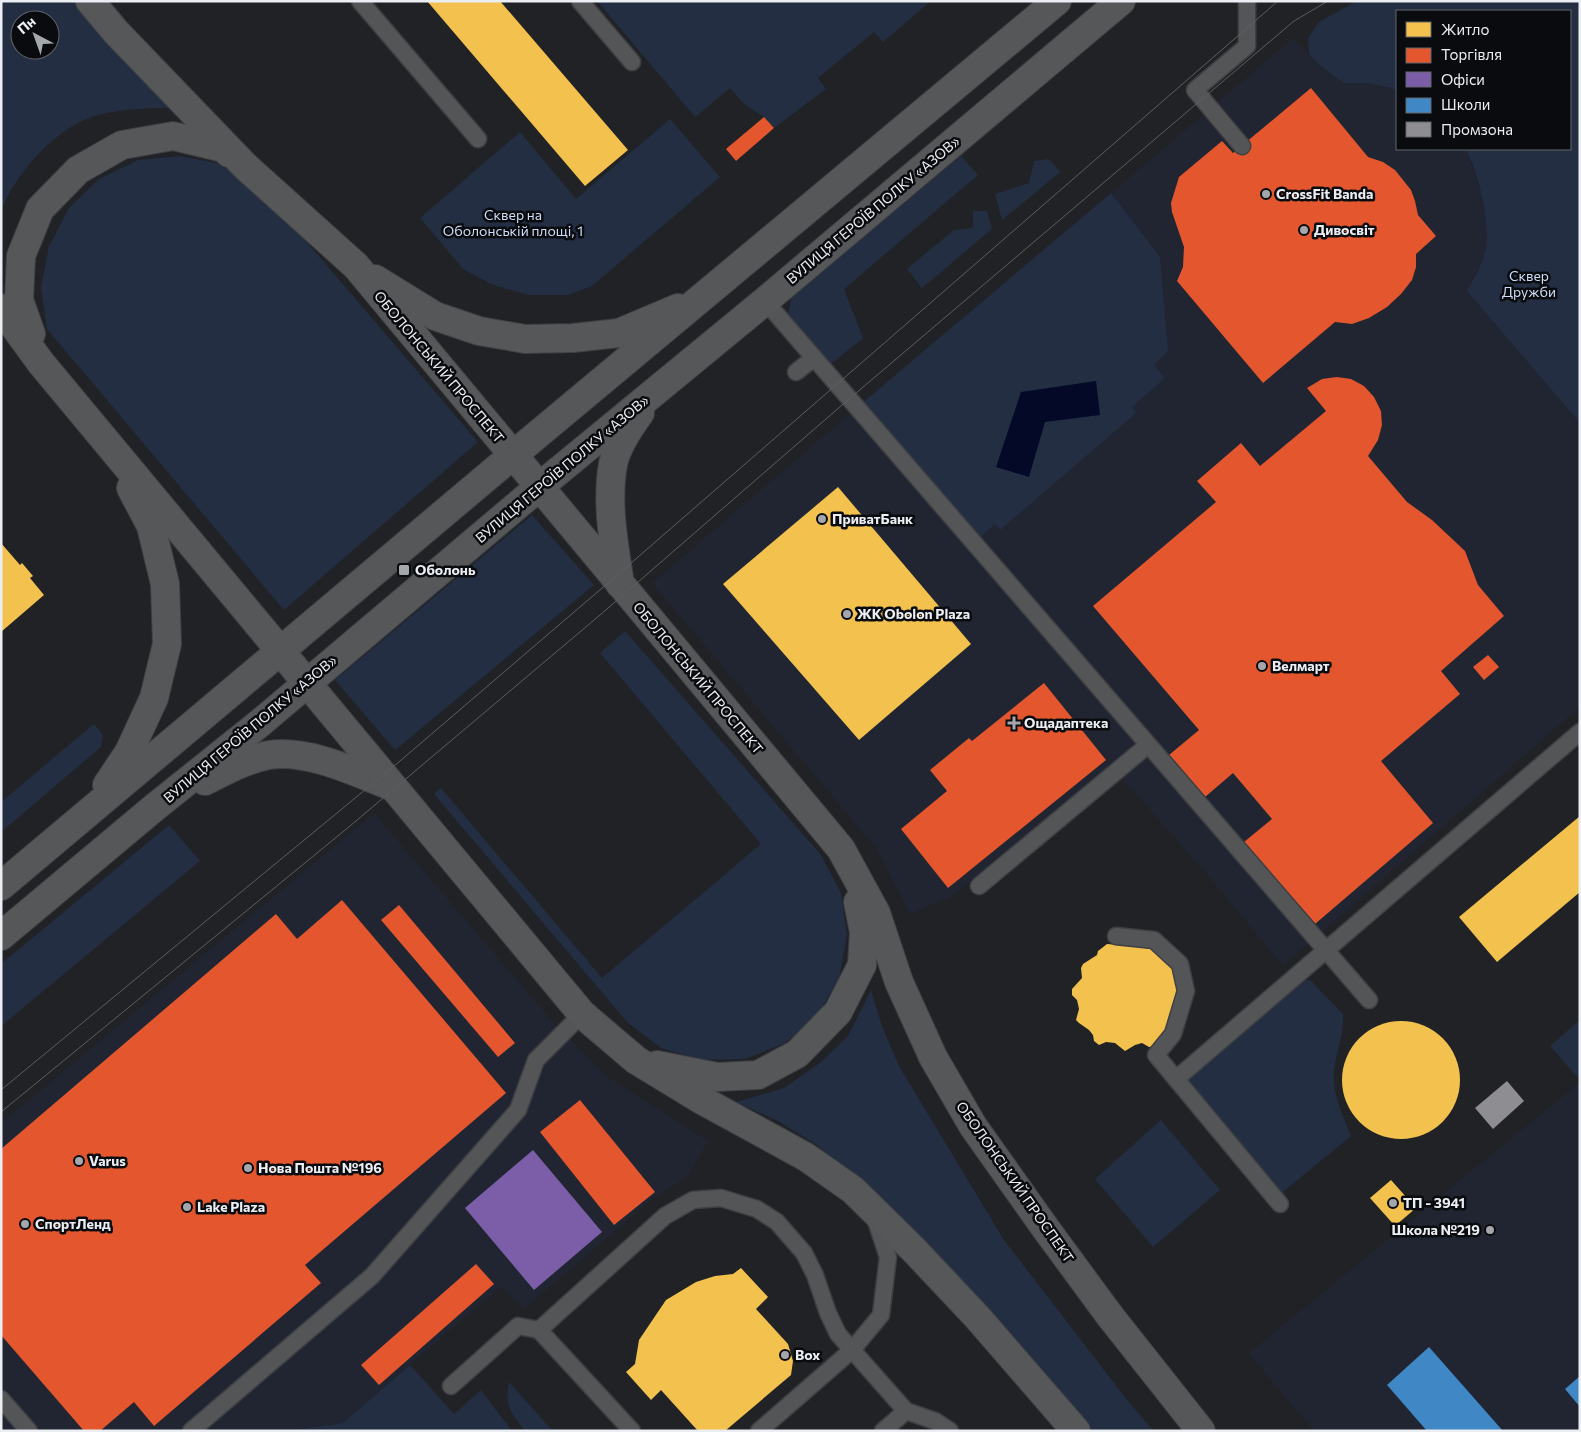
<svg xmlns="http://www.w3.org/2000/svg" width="1581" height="1432" viewBox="0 0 1581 1432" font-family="Commissioner,sans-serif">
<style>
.built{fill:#202531}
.green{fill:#232e43;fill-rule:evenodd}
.water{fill:#030926}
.homes{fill:#f2c14e}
.shops{fill:#e4572e}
.offices{fill:#7b5ea7}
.schools{fill:#3f88c5}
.industry{fill:#8d8d92}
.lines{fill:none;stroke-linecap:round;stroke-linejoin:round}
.lane-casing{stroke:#3d3f42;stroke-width:19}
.secondary-casing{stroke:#3d3f42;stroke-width:30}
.lane{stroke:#545557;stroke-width:16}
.secondary{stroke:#565759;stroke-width:28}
.tram{stroke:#5c5e5f;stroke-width:1}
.poi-dot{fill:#a4a7ab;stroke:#090b0e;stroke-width:2}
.labels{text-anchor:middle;stroke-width:5;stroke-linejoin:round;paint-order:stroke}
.poi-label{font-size:14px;font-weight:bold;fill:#ebeef3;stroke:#090b0e;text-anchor:start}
.street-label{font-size:14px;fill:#ebeef3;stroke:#090b0e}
.park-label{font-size:14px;fill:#cfdef8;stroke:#090b0e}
</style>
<rect width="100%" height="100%" fill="#202226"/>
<g class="built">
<path d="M1293 38 1324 69 1344 83H1368L1391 88 1397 91V149H1465L1466 150 1482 193 1488 227 1485 255 1467 291 1580 422V707L1283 966 1205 872 1112 767 951 897 910 914 876 848 652 583 861 404 1165 379 1154 365 1160 257 1111 193Z"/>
<path d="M374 813 554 1023 608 1077 708 1141 686 1178 652 1199 524 1309 501 1286 343 1423 286 1431H1V1123Z"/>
<path d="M1580 1082V1431H1314L1249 1354 1233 1366Z"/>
</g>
<g class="green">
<path d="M1 1H79L181 108C153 108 125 108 98 115 58 125 14 174 1 212ZM20 20H50V50H20Z"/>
<path d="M597 1H931L883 42 874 32 818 78 826 89 774 128 765 118 743 103 730 88 695 117Z"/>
<path d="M1357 1H1580V423L1467 291C1473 280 1480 268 1484 256 1493 232 1479 171 1465 149H1570V11H1397V91L1391 88 1368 83H1344L1324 69 1309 54 1308 38 1319 22Z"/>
<path d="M670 119 720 177 592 286 568 295H529L493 285 463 269 420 218 520 132 576 199Z"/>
<path d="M180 156 221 164 258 185 478 442 284 610 47 329 41 287 49 246 69 208 99 179 138 160Z"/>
<path d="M961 156 978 175 844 289 863 338 831 364 788 316 791 298Z"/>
<path d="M1049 159 1060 172 1002 220 995 194 1029 183 1034 161Z"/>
<path d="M1111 193 1160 257 1168 351 1154 365 1165 378 1132 407 1136 413 1000 530 995 524 979 538 861 404Z"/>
<path d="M973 211H987L992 229 922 288 907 269 954 230 973 228Z"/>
<path d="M532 515 594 585 395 750 335 680Z"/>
<path d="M625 631 821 855 841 893 847 935 839 978 818 1015 785 1043 745 1059 702 1060 661 1048 627 1022 434 794 441 788 602 978 761 844 600 653Z"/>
<path d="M94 724 103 735 101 747 1 832V802Z"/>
<path d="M169 825 200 861 1 1026V964Z"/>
<path d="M1310 980 1343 1014C1344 1034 1338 1046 1335 1064 1330 1090 1342 1113 1351 1136L1278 1196 1181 1080 1298 982Z"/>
<path d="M871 990 882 1026 899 1066 1004 1240 1131 1405 1154 1431H1093L959 1279 895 1216 817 1145 778 1121 736 1102 784 1088 821 1062 848 1036Z"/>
<path d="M1580 1020V1080L1550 1046Z"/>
<path d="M1161 1120 1220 1190 1153 1247 1095 1179Z"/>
<path d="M410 1365 454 1414 481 1390 512 1431H286L343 1423Z"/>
<path d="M509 1382 553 1431H525C511 1413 504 1405 509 1382Z"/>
</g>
<path class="water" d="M1096 381 1100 415 1045 422 1029 477 996 467 1021 392Z"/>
<g class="homes">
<path d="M427 1H500L628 150 585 186Z"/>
<path d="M838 487 971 644 859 740 723 584Z"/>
<path d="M1 543 20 565 22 563 33 576 30 578 44 595 1 632Z"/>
<path d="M1580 816V892L1497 962 1459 917Z"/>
<path d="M1125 943 1151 947 1166 957 1170 966 1177 967 1185 997 1155 1046 1149 1047 1142 1043 1135 1045 1125 1051 1115 1043 1106 1042 1099 1045 1094 1041 1093 1035 1089 1030 1079 1023 1076 1020 1079 1009 1077 1000 1072 995V989L1082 978 1081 968 1083 964 1097 955 1098 951 1107 944 1119 945Z"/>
<circle cx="1401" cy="1080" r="59"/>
<path d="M1391 1180 1416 1208 1395 1226 1370 1198Z"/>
<path d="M741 1268 768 1297 756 1309 788 1344 793 1361 791 1375 725 1431H698L661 1390 651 1400 626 1372 635 1364 639 1340 666 1300 696 1282 715 1276 733 1274Z"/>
</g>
<g class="shops">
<path d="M1311 88 1368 157 1383 162 1395 170 1411 190 1415 201 1418 215 1436 236 1416 254V267L1412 280 1401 294 1387 307 1369 318 1352 324 1335 322 1263 383 1177 281 1183 267 1184 247 1172 212 1171 203 1179 177 1222 141 1233 153Z"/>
<path d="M764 117 774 128 736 161 726 149Z"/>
<path d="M1337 377 1351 379 1364 386 1374 397 1381 411 1382 425 1378 440 1368 456 1407 502 1432 520 1465 551 1478 585 1504 616 1441 671 1460 694 1381 761 1433 823 1315 924 1244 842 1272 819 1233 773 1205 797 1169 755 1199 730 1093 606 1216 502 1197 481 1241 443 1260 466 1326 411 1307 388 1322 379Z"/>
<path d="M1488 655 1499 667 1484 680 1473 667Z"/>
<path d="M1044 683 1106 760 948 888 901 829 947 791 930 770 969 738 972 741Z"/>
<path d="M342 900 506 1093 305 1265 321 1283 154 1426 134 1402 100 1431H84L1 1335V1149L276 914 297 939Z"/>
<path d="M399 905 515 1043 498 1057 381 920Z"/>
<path d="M580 1100 655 1192 614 1225 540 1132Z"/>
<path d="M476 1264 494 1284 379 1385 361 1365Z"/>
</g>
<path class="offices" d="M533 1150 602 1232 534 1290 465 1208Z"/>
<g class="schools">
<path d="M1429 1347 1503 1431H1427L1387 1385Z"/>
<path d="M1580 1376V1407L1565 1389Z"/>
</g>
<path class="industry" d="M1507 1081 1524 1101 1493 1129 1475 1108Z"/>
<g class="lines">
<defs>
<g id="lane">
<path d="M360 1 478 139"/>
<path d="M580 1 632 62"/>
<path d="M1242 146 1195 90 1247 46V1"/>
<path d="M765 301 1369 1000"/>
<path d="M796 372 814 358"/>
<path d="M979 886 1148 745"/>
<path d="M1116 936 1154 940 1180 964 1186 991 1173 1034 1156 1055 1280 1204"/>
<path d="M1176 1079 1580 732"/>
<path d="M451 1386 518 1326 539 1330"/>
<path d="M1 1399 29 1431"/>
<path d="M191 1431 372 1276 518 1110 536 1060 582 1014"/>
<path d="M632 1431 539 1330 665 1216 693 1200 721 1198 757 1209 777 1222 804 1253 815 1275 828 1313 838 1334 906 1411 935 1421 950 1431"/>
<path d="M759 1431 852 1350 881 1315 888 1257 874 1215"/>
<path d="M883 1431 906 1411"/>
</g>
<g id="secondary">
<path d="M90 1 116 32 246 167 356 266 841 849 876 913 899 982 933 1057 973 1126 1046 1229 1110 1316 1201 1431"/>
<path d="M375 279 435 316 479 331 525 339 573 338 619 333 678 308"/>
<path d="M1 308 41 363 582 1014 636 1060 700 1099 806 1157 853 1190 914 1250 978 1318 1076 1431"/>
<path d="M31 334 19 300 21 256 40 209 78 170 122 145 173 136 223 148 229 153"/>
<path d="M620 584C614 545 606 503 613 464 617 446 629 428 640 413"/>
<path d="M205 781C225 771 247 759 269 755 308 749 355 772 391 786"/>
<path d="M107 785 129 752 154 698 167 644 165 584 151 526 131 488"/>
<path d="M1 886 513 455 1057 1"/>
<path d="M1 936 155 807 260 723 539 487 765 301 1121 1"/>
<path d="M657 1065 717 1077 758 1075 797 1054 838 1012 862 965 864 932 858 902"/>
</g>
</defs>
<use href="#lane" class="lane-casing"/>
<use href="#secondary" class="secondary-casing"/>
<use href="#lane" class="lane"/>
<use href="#secondary" class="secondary"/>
<g class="tram">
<path d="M1 1090 400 761 615 577 1278 1"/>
<path d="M1 1112 350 826 600 615 849 399 1294 21 1328 1"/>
</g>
</g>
<g class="poi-dot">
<circle cx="1266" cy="194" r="5"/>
<circle cx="1304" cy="230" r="5"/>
<circle cx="822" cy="519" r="5"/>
<rect x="398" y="564" width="12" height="12" rx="2.5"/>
<circle cx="847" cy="614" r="5"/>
<circle cx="1262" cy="666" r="5"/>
<path d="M1011.5 715.5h5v5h5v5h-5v5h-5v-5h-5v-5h5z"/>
<circle cx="79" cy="1161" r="5"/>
<circle cx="248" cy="1168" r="5"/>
<circle cx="1393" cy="1203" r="5"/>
<circle cx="187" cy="1207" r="5"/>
<circle cx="25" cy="1224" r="5"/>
<circle cx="1490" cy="1230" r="5"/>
<circle cx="785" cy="1355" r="5"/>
</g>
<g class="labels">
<g class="poi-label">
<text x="1276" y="199">CrossFit Banda</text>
<text x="1314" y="235">Дивосвіт</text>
<text x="832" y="524">ПриватБанк</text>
<text x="415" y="575">Оболонь</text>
<text x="857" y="619">ЖК Obolon Plaza</text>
<text x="1272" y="671">Велмарт</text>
<text x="1024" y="728">Ощадаптека</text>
<text x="89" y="1166">Varus</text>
<text x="258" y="1173">Нова Пошта №196</text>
<text x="1403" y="1208">ТП - 3941</text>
<text x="197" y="1212">Lake Plaza</text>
<text x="35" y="1229">СпортЛенд</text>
<text x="1480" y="1235" text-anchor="end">Школа №219</text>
<text x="795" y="1360">Box</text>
</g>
<g class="street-label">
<text transform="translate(873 210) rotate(-40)" y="5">ВУЛИЦЯ ГЕРОЇВ ПОЛКУ «АЗОВ»</text>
<text transform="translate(439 367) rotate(50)" y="5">ОБОЛОНСЬКИЙ ПРОСПЕКТ</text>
<text transform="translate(562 469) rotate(-40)" y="5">ВУЛИЦЯ ГЕРОЇВ ПОЛКУ «АЗОВ»</text>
<text transform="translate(698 678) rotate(50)" y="5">ОБОЛОНСЬКИЙ ПРОСПЕКТ</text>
<text transform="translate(250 729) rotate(-40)" y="5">ВУЛИЦЯ ГЕРОЇВ ПОЛКУ «АЗОВ»</text>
<text transform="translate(1015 1182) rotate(55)" y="5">ОБОЛОНСЬКИЙ ПРОСПЕКТ</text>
</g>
<g class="park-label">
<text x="513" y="220">Сквер на<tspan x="513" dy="16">Оболонській площі, 1</tspan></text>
<text x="1529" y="281">Сквер<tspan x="1529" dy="16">Дружби</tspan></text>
</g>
</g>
<rect width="1581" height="1432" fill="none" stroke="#ebeef3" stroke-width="5"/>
<rect x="1396" y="10" width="175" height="140" fill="#090b0e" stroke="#63666a"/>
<rect x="1406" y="22" width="25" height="15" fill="#f2c14e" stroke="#63666a"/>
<text x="1441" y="35" font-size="15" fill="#ebeef3">Житло</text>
<rect x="1406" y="48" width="25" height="15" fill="#e4572e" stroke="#63666a"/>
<text x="1441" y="60" font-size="15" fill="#ebeef3">Торгівля</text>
<rect x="1406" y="72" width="25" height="15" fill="#7b5ea7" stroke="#63666a"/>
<text x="1441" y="85" font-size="15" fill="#ebeef3">Офіси</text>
<rect x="1406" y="98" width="25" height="15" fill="#3f88c5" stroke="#63666a"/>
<text x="1441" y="110" font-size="15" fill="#ebeef3">Школи</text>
<rect x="1406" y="122" width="25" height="15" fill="#8d8d92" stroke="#63666a"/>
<text x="1441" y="135" font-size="15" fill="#ebeef3">Промзона</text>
<g transform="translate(35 35) rotate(319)"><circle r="24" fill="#090b0e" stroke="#63666a"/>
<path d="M0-4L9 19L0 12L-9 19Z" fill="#a4a7ab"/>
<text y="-8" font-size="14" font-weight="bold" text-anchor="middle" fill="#ebeef3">Пн</text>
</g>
</svg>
